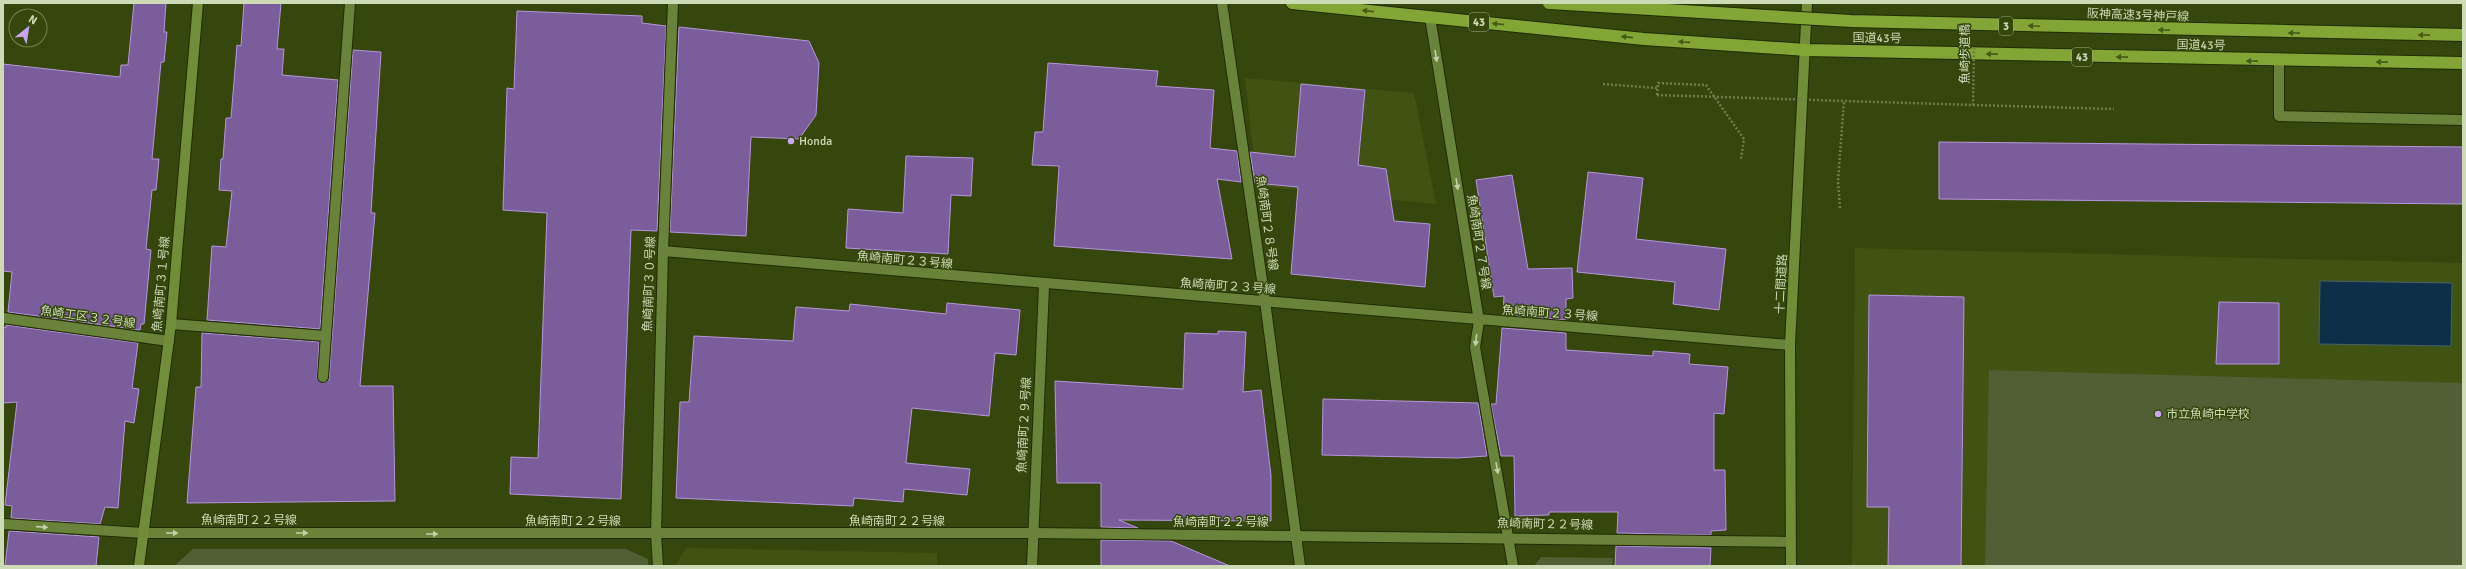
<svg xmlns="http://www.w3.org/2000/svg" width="2466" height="569" viewBox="0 0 2466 569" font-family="Signika,'Noto Sans JP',sans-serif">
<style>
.built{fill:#405312}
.green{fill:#505f34}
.water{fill:#0d2f48;stroke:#466269}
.building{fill:#7a5d9b;stroke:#b696dc}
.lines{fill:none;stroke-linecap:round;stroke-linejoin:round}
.lane-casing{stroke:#202b04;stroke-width:12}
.street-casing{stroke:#202b04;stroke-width:12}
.secondary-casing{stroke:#202b04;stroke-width:12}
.highway-casing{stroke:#202b04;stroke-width:14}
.path{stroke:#6e7d4c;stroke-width:2.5;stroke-dasharray:2 2;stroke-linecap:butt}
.lane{stroke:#6a833a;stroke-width:10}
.street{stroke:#6a833a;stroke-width:10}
.secondary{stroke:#728d38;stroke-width:10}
.highway{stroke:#83a535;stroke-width:12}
.highway-bridge-casing{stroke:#202b04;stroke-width:14;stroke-linecap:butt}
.path-bridge{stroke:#6e7d4c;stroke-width:2.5;stroke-dasharray:2 2;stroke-linecap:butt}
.highway-bridge{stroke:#83a535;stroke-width:12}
.oneway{fill:#455a15}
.oneway2{fill:#c2d1aa}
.poi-dot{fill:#c7a6ef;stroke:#36470d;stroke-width:1.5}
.labels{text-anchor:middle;stroke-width:3;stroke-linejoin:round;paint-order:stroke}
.shield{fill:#36470d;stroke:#9fae83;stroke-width:1}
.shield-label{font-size:11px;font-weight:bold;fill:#ccdab6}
.street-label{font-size:12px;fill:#ccdab6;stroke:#36470d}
.poi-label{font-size:12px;fill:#ccdab6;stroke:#36470d;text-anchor:start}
</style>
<rect width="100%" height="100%" fill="#36470d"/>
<g class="built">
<path d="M1245 78 1414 93 1436 204 1257 186Z"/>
<path d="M1855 248 2463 263V566H1852Z"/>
<path d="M686 548 937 553V566H675Z"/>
</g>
<g class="green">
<path d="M1989 370 2463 383V566H1985Z"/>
<path d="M193 549H626L648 559V566H174Z"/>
<path d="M1541 557 1613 558 1612 566H1534Z"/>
</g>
<path class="water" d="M2320 281 2452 283 2451 346 2319 344Z"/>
<g class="building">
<path d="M134 3H166L164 32H167L164 62H161L152 159H159L156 190H152L146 249 151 250 144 324H141L140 330 8 312 12 272 3 271V64L120 77 121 65H128Z"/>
<path d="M244 3H281L277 49H284L282 75 338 80 320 329 207 320 212 246 226 247 232 191 219 190 221 159H223L226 118H231L237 45 241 46Z"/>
<path d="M517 11 642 16V23L666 26 657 231 631 230 621 499 510 494 511 457 538 458 547 213 503 210 507 88 514 89Z"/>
<path d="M679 27 809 41 819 63 816 115 799 139 751 137 746 236 670 232Z"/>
<path d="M353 50 381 52 371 213H375L360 386H393L395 501 187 503 196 387H201L202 333 319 342 317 379 323 383 329 380Z"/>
<path d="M1048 63 1158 71 1156 86 1214 90 1210 148 1237 151 1241 182 1217 179 1232 259 1054 246 1059 166 1032 165 1035 132H1043Z"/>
<path d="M1301 84 1365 90 1358 165 1386 169 1394 221 1430 224 1425 287 1291 274 1298 187 1255 183 1250 152 1295 157Z"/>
<path d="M1939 142 2463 147V204L1939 199Z"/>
<path d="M906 156 973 158 971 196 951 195 948 254 846 248 848 209 903 213Z"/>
<path d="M1588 172 1643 178 1636 239 1726 249 1719 310 1673 304 1675 282 1577 272Z"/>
<path d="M1512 175 1528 269 1572 268 1573 298 1566 299V320L1503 315 1504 296 1494 297 1476 180Z"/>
<path d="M1869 295 1964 297 1961 566H1888L1889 507H1867Z"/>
<path d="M2219 302 2279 303V364H2216Z"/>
<path d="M947 303 1020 310 1016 355 995 353 989 416 912 408 906 463 970 469 967 495 904 489 903 502 854 498 853 506 676 498 680 402H689L694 336 793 341 796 307 849 311 850 304 946 314Z"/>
<path d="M6 325 138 343 132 388 139 389 134 423 125 421 118 508 105 507 100 524 11 518 12 506 5 505 17 402 3 403V327L6 328Z"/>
<path d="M1502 328 1566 333V350L1653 356V351L1690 354 1689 364 1728 367 1724 414 1714 413V470H1725L1726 530 1711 531V535L1617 533 1618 512H1549V515L1515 516 1514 456H1501L1491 404H1496Z"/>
<path d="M1218 331 1246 332 1243 392 1261 390 1271 476V521L1119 520 1138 528 1101 527V483H1057L1055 381 1183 389 1185 333 1218 334Z"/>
<path d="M1323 399 1478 403 1487 456 1457 458 1322 455Z"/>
<path d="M9 531 99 537 96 566H5Z"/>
<path d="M1101 540 1171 541 1230 566H1101Z"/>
<path d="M1616 546 1711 548 1710 566H1615Z"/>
</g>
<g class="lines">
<defs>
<g id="lane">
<path d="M171 324 326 336"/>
<path d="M323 377 350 3"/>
</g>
<g id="street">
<path d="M1222 3 1265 301 1300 566"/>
<path d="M1430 17 1479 321 1475 347 1513 566"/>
<path d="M2279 61V116L2463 120"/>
<path d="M663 251C1039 285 1415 314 1790 345"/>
<path d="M3 318 169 341"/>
<path d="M3 524 143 533H1032L1791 542"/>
<path d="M658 566 656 534 663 251 673 3"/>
<path d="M1032 566 1044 286"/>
</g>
<g id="secondary">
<path d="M139 566 171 324 198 3"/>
<path d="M1791 566 1790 345 1807 3"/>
</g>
<path id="highway" d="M1292 3 1644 39 1806 50 2463 63"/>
</defs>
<use href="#lane" class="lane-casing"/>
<use href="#street" class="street-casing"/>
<use href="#secondary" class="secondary-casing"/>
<use href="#highway" class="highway-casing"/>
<g class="path">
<path d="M1603 84 1657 88"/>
<path d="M1657 95 1658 83 1706 85 1744 139 1741 159"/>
<path d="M1973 105 2114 109"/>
<path d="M1840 208 1838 181 1844 101"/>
</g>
<use href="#lane" class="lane"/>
<use href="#street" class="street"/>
<use href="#secondary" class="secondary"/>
<use href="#highway" class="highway"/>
<defs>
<path id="highway-bridge" d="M1549 3 1851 21 2463 35"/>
</defs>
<use href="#highway-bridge" class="highway-bridge-casing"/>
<path class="path-bridge" d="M1657 95 1973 105 1974 48"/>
<use href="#highway-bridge" class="highway-bridge"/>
</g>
<defs><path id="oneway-solid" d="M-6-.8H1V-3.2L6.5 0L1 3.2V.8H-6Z"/></defs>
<g class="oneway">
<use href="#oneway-solid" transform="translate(1368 11) rotate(-174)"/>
<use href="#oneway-solid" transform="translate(1498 24) rotate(-174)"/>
<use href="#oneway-solid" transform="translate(2034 26) rotate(-178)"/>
<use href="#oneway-solid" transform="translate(2164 30) rotate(-178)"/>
<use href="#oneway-solid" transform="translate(2294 33) rotate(-179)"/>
<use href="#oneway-solid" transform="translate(2424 35) rotate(-179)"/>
<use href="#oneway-solid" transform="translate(1627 37) rotate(-174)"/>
<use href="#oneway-solid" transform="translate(1684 42) rotate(-176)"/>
<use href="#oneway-solid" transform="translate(1992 54) rotate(-179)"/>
<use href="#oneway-solid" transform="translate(2122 57) rotate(-179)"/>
<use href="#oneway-solid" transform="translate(2252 61) rotate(-179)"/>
<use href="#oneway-solid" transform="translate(2382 62) rotate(-179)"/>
</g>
<g class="oneway2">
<use href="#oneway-solid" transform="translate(1436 56) rotate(81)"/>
<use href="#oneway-solid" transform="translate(1457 184) rotate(81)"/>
<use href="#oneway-solid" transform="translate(1476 340) rotate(97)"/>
<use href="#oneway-solid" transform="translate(1497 468) rotate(80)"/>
<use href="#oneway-solid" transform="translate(42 527) rotate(4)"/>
<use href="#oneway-solid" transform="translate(172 533)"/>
<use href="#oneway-solid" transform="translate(302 533)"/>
<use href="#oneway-solid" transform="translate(432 534)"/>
</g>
<g class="poi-dot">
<circle cx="791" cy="141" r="4"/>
<circle cx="2158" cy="414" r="4"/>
</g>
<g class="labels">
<g class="shield">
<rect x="1469" y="13" width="20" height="18" rx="3"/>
<rect x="1999" y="17" width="14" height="18" rx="3"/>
<rect x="2072" y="48" width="20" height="18" rx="3"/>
</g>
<g class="shield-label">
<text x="1479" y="26">43</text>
<text x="2006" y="30">3</text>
<text x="2082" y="61">43</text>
</g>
<g class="street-label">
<text transform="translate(2138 15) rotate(2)" y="4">阪神高速3号神戸線</text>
<text transform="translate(1877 38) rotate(1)" y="4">国道43号</text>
<text transform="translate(2201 45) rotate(1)" y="4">国道43号</text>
<text transform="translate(1965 54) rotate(-90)" y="4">魚崎歩道橋</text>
<text transform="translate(1267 223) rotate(82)" y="4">魚崎南町２８号線</text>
<text transform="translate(1479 242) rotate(81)" y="4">魚崎南町２７号線</text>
<text transform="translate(905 260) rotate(5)" y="4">魚崎南町２３号線</text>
<text transform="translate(161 284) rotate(-85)" y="4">魚崎南町３１号線</text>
<text transform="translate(649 284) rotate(-88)" y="4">魚崎南町３０号線</text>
<text transform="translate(1781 284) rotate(-87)" y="4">十二間道路</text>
<text transform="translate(1228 286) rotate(4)" y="4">魚崎南町２３号線</text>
<text transform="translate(1550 313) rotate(4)" y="4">魚崎南町２３号線</text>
<text transform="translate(88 317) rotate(8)" y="4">魚崎工区３２号線</text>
<text transform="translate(1024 425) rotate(-87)" y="4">魚崎南町２９号線</text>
<text x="249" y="524">魚崎南町２２号線</text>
<text x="573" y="525">魚崎南町２２号線</text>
<text x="897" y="525">魚崎南町２２号線</text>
<text x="1221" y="526">魚崎南町２２号線</text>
<text transform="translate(1545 524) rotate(1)" y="4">魚崎南町２２号線</text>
</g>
<g class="poi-label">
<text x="799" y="145">Honda</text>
<text x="2166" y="418">市立魚崎中学校</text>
</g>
</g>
<rect width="2466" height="569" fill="none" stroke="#ccdab6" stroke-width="8"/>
<g transform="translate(28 28) rotate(30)"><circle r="19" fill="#36470d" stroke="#728251"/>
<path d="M0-3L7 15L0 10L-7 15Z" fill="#c7a6ef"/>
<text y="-6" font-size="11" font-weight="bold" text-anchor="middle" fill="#ccdab6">N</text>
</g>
</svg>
